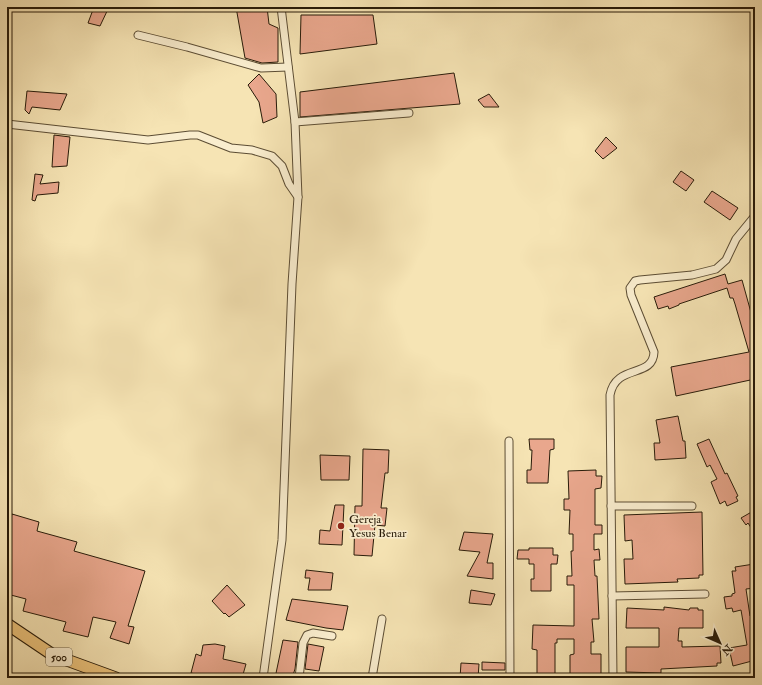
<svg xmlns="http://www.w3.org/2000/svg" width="762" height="685" viewBox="0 0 762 685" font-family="'IM FELL Double Pica',serif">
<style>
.building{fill:#e9a78d;stroke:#281b09}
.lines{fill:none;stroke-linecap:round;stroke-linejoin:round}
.street-casing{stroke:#5c4d34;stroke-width:9}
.primary-casing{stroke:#281b09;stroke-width:13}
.street{stroke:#f9edce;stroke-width:7}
.primary{stroke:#ebc27a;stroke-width:11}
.poi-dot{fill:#8f2418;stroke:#f9edce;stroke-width:1.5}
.labels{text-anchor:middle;stroke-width:3.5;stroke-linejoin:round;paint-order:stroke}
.shield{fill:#f9edce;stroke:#675a44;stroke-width:1}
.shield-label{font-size:11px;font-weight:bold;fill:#281b09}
.poi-label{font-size:12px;fill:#281b09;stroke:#f9edce;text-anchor:start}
</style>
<rect width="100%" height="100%" fill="#f6e4b4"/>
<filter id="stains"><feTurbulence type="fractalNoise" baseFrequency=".005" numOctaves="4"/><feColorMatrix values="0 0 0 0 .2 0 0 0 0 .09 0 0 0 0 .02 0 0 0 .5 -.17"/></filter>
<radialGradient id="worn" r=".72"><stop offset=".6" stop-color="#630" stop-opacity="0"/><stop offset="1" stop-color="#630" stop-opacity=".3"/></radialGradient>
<g class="building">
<path d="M94 7H109L100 26 88 23Z"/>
<path d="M236 7H267L269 24 278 28V62L262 63 245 58Z"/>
<path d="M301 15H373L377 44 300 54Z"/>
<path d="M454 73 460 104 300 117V92Z"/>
<path d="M259 74 276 94 277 117 263 123 259 102 248 85Z"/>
<path d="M27 91 67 94 60 110 32 107 29 114 25 110Z"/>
<path d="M489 94 499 107H484L478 100Z"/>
<path d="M54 135 70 137 67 166 52 167Z"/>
<path d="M606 137 617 148 603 159 595 151Z"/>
<path d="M681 171 694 180 686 191 673 182Z"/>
<path d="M35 174 43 175 40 184 59 182 58 193 37 195 35 201 32 200Z"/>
<path d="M712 191 738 208 730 220 704 202Z"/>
<path d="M725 274 728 284 742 280 755 327V379L676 396 671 367 749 352 735 304 733 298H730L727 288 679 304V305L669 309 668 306 658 309 654 297Z"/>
<path d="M678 416 683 441H685L686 458 655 460 654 443H660L656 420Z"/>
<path d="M529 439H554V449L550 450 548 483H527V470H531L532 450H530Z"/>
<path d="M709 439 725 474 727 473 738 496 736 497 738 501 727 506 725 501 720 504 711 482 717 479 710 465 707 467 697 444Z"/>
<path d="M363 449 389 450 388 473H385L381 508H387L385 526 375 525 372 556 354 555 355 506H362Z"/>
<path d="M320 455 350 456 349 480H321Z"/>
<path d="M596 470V476H602L601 488 595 489V525H602V534H594V550L599 549 600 560H594L595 576H597L599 619H592L594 642H591V654H601V678H570V655L574 654V639H557V643H555V674L537 676V650L532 649 533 625 574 626V585H567V576H572L571 551H573V534H569L570 510H564V499H569L568 471Z"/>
<path d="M335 505H344L342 545 319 544 320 530 330 531Z"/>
<path d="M755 510V534L748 523 746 525 741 518Z"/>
<path d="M702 512 703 575H699V578L677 579 678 582 625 584 624 559H633L632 540 625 541 624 515Z"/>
<path d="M12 514 39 522 37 531 77 542 74 551 145 571 128 626 134 627 129 644 110 638 116 622 93 617 88 637 63 631 66 622 23 611 26 599 7 594V534Z"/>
<path d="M464 532 493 534 487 563H493V579L467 576 480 552 459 550Z"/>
<path d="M529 548H553V555H558L557 564H551V591H531V579H534V564H529V559H517L518 550H529Z"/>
<path d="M754 564 755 588 746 589 750 616 755 615V655H751L752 661 733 666 729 648 747 645 741 610 733 612 732 608 726 609 724 597 732 596V594L735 593 732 571H736L735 567Z"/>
<path d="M306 570 333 573 331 590H308L310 578H305Z"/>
<path d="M227 585 245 605 229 617 225 613 224 614 212 601Z"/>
<path d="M471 590 495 594 491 605 469 603Z"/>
<path d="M292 599 348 606 343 630 326 628 286 620Z"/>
<path d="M664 607 689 610 690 608H698V610H703V628H679L678 641H682V647L720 646 721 663H717V666L661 669V673L626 672V647H659V628H626L627 608 664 610Z"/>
<path d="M283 640 298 642 295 669 292 678H275Z"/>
<path d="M215 644 225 646 223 659 246 664 242 678H215L191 673 196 654 201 656 203 645Z"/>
<path d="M308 644 324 647 319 671 305 669Z"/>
<path d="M482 662 505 663V670H482Z"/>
<path d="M461 663 479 664 478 678H460Z"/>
</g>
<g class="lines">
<defs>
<g id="street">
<path d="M138 35 187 47 261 68 288 67"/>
<path d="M295 122 409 113"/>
<path d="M7 124 148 140 190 135H198L231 148 252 150 272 156 282 166 289 184 298 197"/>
<path d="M509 441 510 678"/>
<path d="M611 506H692"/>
<path d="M612 596 705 594"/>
<path d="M263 678 282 540 292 284 298 197 295 122 281 7"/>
<path d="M299 678 303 643 307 635 313 633 332 636"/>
<path d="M372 678 382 619"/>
<path d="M613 678 610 395C616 363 653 379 654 352L631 295 630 288 635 281 640 280 692 275 716 269 726 260 736 239 754 217"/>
</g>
<path id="primary" d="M7 624 53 655 116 678"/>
</defs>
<use href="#street" class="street-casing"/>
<use href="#primary" class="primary-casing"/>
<use href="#street" class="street"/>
<use href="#primary" class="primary"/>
</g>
<circle class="poi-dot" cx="341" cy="526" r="4"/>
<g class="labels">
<rect class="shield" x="46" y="648" width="26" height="18" rx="3"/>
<g class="shield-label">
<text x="59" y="661">500</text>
</g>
<g class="poi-label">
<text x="349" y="523">Gereja<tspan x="349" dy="14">Yesus Benar</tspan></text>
</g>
</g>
<rect width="762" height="685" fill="none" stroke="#f6e4b4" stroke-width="24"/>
<rect x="8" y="8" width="746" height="669" fill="none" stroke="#281b09" stroke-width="2"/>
<rect x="12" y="12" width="738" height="661" fill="none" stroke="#281b09"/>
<g transform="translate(720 643) rotate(135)" stroke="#f9edce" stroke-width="3" paint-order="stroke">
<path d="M0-3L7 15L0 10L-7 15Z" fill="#281b09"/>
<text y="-6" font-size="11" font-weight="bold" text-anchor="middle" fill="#281b09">N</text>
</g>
<rect width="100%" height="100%" filter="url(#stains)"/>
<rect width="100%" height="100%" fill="url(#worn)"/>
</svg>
